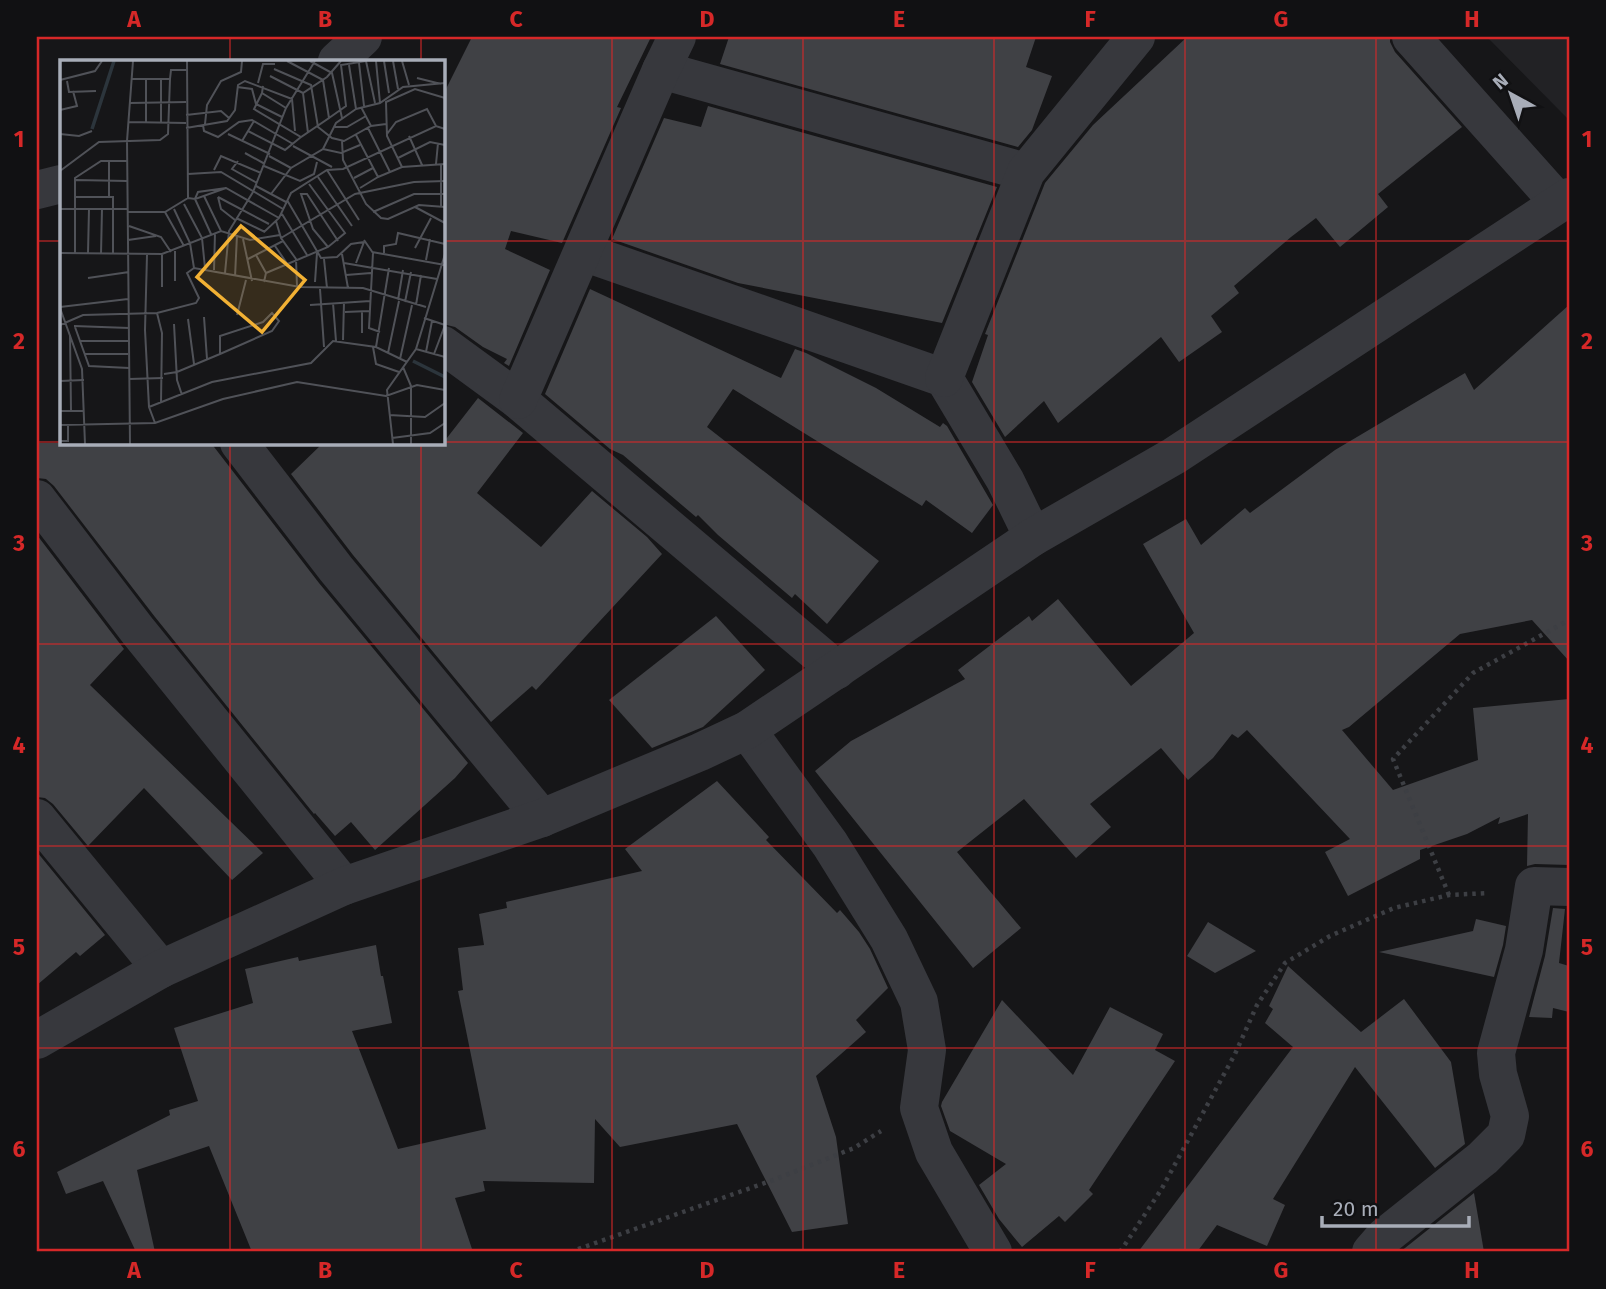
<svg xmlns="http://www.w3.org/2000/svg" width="1606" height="1289" viewBox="0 0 1606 1289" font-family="'Fira Sans',sans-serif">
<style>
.built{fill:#222225}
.building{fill:#404145}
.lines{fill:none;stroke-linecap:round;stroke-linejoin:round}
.path{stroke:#3d3f44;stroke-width:4.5;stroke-dasharray:3.5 5;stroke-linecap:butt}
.minor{stroke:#37383d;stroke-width:38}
.grid{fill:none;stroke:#d62828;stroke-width:2;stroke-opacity:0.55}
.inset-river{fill:none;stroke:#2c353c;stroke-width:3.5}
.inset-road{fill:none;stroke:#505258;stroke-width:2}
.view{fill:#f2b134;fill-opacity:0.15;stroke:#f2b134;stroke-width:3.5}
.inset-edge{fill:none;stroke:#a8adb8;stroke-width:3.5}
.neatline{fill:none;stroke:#d62828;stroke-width:2.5}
.grid-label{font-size:23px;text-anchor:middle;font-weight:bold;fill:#d62828}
</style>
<rect width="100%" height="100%" fill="#161618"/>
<path class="built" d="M1487 37H1569V120Z"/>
<g class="building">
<path d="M472 37H651L617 107 621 108 562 243 511 231 505 249 550 270 509 366 504 363 507 359 483 347 455 327 443 324V95Z"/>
<path d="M729 37H1036L1026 67 1052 76 1032 130 1018 147 720 64Z"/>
<path d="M1187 37H1390V42L1395 52 1462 127 1378 194 1388 207 1340 247 1316 218 1291 237 1234 286 1239 293 1211 316 1222 332 1179 362 1161 337 1058 423 1044 401 1005 437 972 382 988 335 985 334 1045 183 1093 125Z"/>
<path d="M708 106 997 187 942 323 738 283 612 239 664 118 701 127Z"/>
<path d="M590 289 781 378 795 349 806 353 876 388 940 427 943 423 947 426 993 505 972 533 926 500 922 506 733 389 707 427 879 561 827 624 795 594 792 598 718 535 698 515 696 517 623 455 610 449 545 394Z"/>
<path d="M1569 305V661L1532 620 1460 634 1349 727 1342 730 1393 790 1478 760 1473 708 1569 699V865L1535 864 1527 866 1528 814 1498 824 1500 817 1467 834 1420 850V859L1348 896 1325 852 1350 839 1247 730 1238 738 1232 734 1213 758 1188 780 1161 748 1090 804 1111 827 1076 858 1024 799 957 852 1021 928 973 968 815 771 851 741 965 679 958 670 1029 616 1032 621 1058 599 1131 686 1194 633 1143 544 1186 519 1201 545 1245 508 1250 513 1335 450 1465 373 1474 390Z"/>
<path d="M478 398 523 433 477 493 541 547 592 491 647 537 662 554 536 690 532 686 491 722 353 555 291 474 323 443H443Z"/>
<path d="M37 443H211L319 583 468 763 455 778 375 850 351 822 335 836 315 813 314 814 155 617 54 486 46 479 37 478Z"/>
<path d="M37 535 124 649 90 685 263 853 232 880 144 788 88 846 53 804 45 798 37 797Z"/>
<path d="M716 616 765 670 703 727 652 748 609 700Z"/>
<path d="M717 781 769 837 766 840 837 913 840 910 859 932 870 949 888 988 856 1020 866 1032 816 1076 836 1137 848 1224 792 1232 737 1124 620 1147 595 1119 594 1183 483 1181 485 1191 455 1198 473 1252H252L209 1146 137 1170 155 1252H136L103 1181 66 1194 57 1172 170 1115 169 1110 198 1101 174 1028 253 1003 245 969 298 957 299 961 376 945 381 976H383L392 1023 352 1031 398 1149 486 1129 458 991 463 990 458 948 484 945 479 914 507 908 506 902 642 871 625 849Z"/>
<path d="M37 852 105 935 80 956 76 952 37 985Z"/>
<path d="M1553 908 1565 909 1559 963 1569 966V1012L1553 1008 1552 1018 1529 1017 1545 956Z"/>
<path d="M1476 919 1506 926 1503 945 1494 977 1379 952 1473 931Z"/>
<path d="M1208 922 1256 951 1215 973 1187 956Z"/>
<path d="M1288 966 1361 1032 1404 999 1451 1062 1465 1144 1435 1168 1355 1067 1273 1199 1285 1205 1267 1246 1217 1225 1197 1252H1138L1293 1047 1265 1023 1273 1009 1269 1006Z"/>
<path d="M1002 1000 1073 1075 1110 1007 1163 1034 1155 1050 1175 1061 1089 1190 1093 1194 1065 1222 1059 1216 1022 1247 999 1219 979 1185 1006 1164 950 1131 941 1106 942 1102Z"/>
<path d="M1474 1193 1484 1252H1400Z"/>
</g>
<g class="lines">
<g class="path">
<path d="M1449 895 1393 759 1473 673 1569 620"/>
<path d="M570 1252 776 1179 854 1148 881 1131"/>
<path d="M1120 1252 1161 1190 1235 1054 1257 1005 1285 963 1330 936 1394 908 1449 895 1489 893"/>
</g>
<g class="minor">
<path d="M1411 37 1559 203"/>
<path d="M337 61 363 37"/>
<path d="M661 70 1026 172"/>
<path d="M37 190 61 184"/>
<path d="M583 252 944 378 1005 480 1033 537"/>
<path d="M443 345 518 400 837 670"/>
<path d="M944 378 1026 172 1136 37"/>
<path d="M518 400 661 70 677 37"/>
<path d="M239 443 336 569 542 818"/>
<path d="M37 499 138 631 344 886"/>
<path d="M747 730 830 844 889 939 919 1002 927 1050 919 1108 934 1152 993 1252"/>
<path d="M37 818 161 969"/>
<path d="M37 1040 161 969 344 886 542 818 700 752 747 730 1033 537 1174 456 1569 197"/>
<path d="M1371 1252 1384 1237 1483 1158 1506 1135 1510 1116 1498 1074 1496 1053 1524 950 1534 886 1569 887"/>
</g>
</g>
<path class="grid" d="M230 37V61M421 37V61M612 37V1252M803 37V1252M994 37V1252M1185 37V1252M1376 37V1252M37 241H61M443 241H1569M37 442H61M443 442H1569M230 443V1252M421 443V1252M37 644H1569M37 846H1569M37 1048H1569"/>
<g transform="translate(60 60)">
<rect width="385" height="385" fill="#161618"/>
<path class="inset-river" d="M32 69 54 1M353 301 385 317"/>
<path class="inset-road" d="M250 1 272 13 282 58M306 1 315 43M316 1 320 43M324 1 329 33M333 1 338 29M342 1 349 25M299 3 304 46M289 5 296 49 320 43 343 27 385 23M214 9 251 25 258 67 272 78 284 81 311 66 326 64M210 16 243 33 267 17 281 1M357 18 381 24M110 19 111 10H127M0 20 35 11 42 1M7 21 9 32 36 31M198 23 203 4H215M0 25V49M203 26 202 33 226 48M177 27 192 29 196 44 222 57M202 33 194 49 241 77 269 58 263 20 227 1M243 33 248 73M70 43 126 42M301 47 311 66M0 50 17 46 13 31M126 55 161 51 169 58M269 58 286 46 281 5 306 1M68 62 126 63M86 62V19M101 62V19M145 64 147 45 161 21 181 12 182 1M143 65 144 71 158 77 179 62 192 60 233 84M275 67H287L306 56M126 68 167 61 175 50 178 25 185 21 232 39 235 71M308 68 330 112M188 71 225 90 241 77M0 74 19 76 32 71M168 74 210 94M327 74 336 62 367 49 376 66M296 75 318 117 300 128M349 76 362 105M182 81 194 61M282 81 283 100 306 144 321 158 328 159 359 145 385 147M233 86 272 107M263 89 281 93 300 85M185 93 205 104M209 96 231 108M338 98 370 82 385 85M178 101 172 109 197 123M376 104 378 83M381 104V147M204 106 240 121 254 114 257 102M342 107 327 76 326 42 355 29 385 38M154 110 161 96 201 113M267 110 299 160M0 111 39 82 100 80 108 74 110 19H71M128 114 161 112 223 149M258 117 292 166M318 117 342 107 385 104M294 118 313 108M16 120 67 121M196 126 226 142M211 134 231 108 263 89 276 63 296 49M144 136 161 171M14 137H53V194M49 137V101M158 137 209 164M158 137 161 149 175 160M128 138 135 139 138 132 166 128 219 158M227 140 261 198 277 197 291 184 304 182M124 144 142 178 145 208M355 147 385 163M0 149H68M114 149 130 183 134 208M68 152H105L128 138 127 1M105 152 124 186M313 152 354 134H385M222 154 247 195M176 158 205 172M216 161 221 178 236 199 237 226M69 166 101 177 111 192M204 172 219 158 231 133 267 110 283 109 376 66 385 69M151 174 135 139 166 128M221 178 295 134 354 122 385 121M183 179 192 221M68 180 96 176M304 180 313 193 309 268 320 272M215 186 228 205M268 187 253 169 241 134H247L278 181M355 188 371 158M115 191V221M312 192 385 205M0 193 102 194 161 171 190 180 220 175M28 193 29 149M324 193V186L336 184 338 173 385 184M15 194V118L41 101H67M41 194 42 149M102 194V227M282 194 288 228M87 195 85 270 89 347 95 363M196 195 206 213 204 222M188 199 223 181M264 199 267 228M366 200 370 179M284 203 377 219M296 203 304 182M154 210 155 173M165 213 169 171 193 132 226 48 255 1M206 213 268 187 285 173 249 124M286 215 311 213M175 217 177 175M28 218 69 212M255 222 257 193M260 229 264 287M338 240 343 210M345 242 351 212M273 243 276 281M250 245 310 241M356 245 361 215M0 247 68 239M0 248 22 309 25 384M302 251V273M285 252 309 251M97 253 102 273 101 343M177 255 186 220M144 257 147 299M364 258 385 265M128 259 134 304M114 264 117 320 122 335M0 265 23 255 97 253 136 243 139 238 127 213 134 208 240 227 303 228 366 247M14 266 69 268M15 267 29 306 69 308M10 275 11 351M283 280 284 242M20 281H69M313 287 316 304 339 312M316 287 329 208M356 289 385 297M366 292 372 261M328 293 339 241M25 294H68M374 294 385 265M340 299 352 245M343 307 351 326V384M104 314 117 312 160 294 212 271 219 261 212 253 203 262 160 276V294M69 319 103 318M0 321 24 320M89 347 152 322 251 303 273 281 316 287 347 302M0 351H24M329 355 365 357 385 343M0 365 95 363 163 339 237 322 326 336 357 325 385 330M332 378 370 373 385 363M0 381H8V365M70 384 67 81 73 1M333 384 327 330 356 289 385 194"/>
<path class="view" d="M181 166 245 220 202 272 137 217Z"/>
<rect width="385" height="385" class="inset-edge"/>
</g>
<rect width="1606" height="1289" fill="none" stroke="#111113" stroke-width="77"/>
<g transform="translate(1511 94) rotate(320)" stroke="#111113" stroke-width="5" paint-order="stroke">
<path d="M0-5L12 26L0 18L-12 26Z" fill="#a8adb8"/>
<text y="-10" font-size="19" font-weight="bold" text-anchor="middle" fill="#a8adb8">N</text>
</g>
<path d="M1322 1216v10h147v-10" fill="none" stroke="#a8adb8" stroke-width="3.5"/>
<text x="1333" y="1216" font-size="21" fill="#a8adb8" stroke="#111113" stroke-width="5" paint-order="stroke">20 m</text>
<rect x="38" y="38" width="1530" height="1212" class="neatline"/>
<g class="grid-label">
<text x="134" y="27">A</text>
<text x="325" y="27">B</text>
<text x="516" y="27">C</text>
<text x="707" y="27">D</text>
<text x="899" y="27">E</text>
<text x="1090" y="27">F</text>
<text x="1281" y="27">G</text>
<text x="1472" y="27">H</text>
<text x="19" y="147">1</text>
<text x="1587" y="147">1</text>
<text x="19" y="349">2</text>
<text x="1587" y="349">2</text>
<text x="19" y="551">3</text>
<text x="1587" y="551">3</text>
<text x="19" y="753">4</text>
<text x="1587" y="753">4</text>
<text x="19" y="955">5</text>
<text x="1587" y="955">5</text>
<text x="19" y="1157">6</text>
<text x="1587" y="1157">6</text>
<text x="134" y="1278">A</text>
<text x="325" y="1278">B</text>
<text x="516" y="1278">C</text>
<text x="707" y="1278">D</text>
<text x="899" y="1278">E</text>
<text x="1090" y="1278">F</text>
<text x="1281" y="1278">G</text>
<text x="1472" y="1278">H</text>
</g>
</svg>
